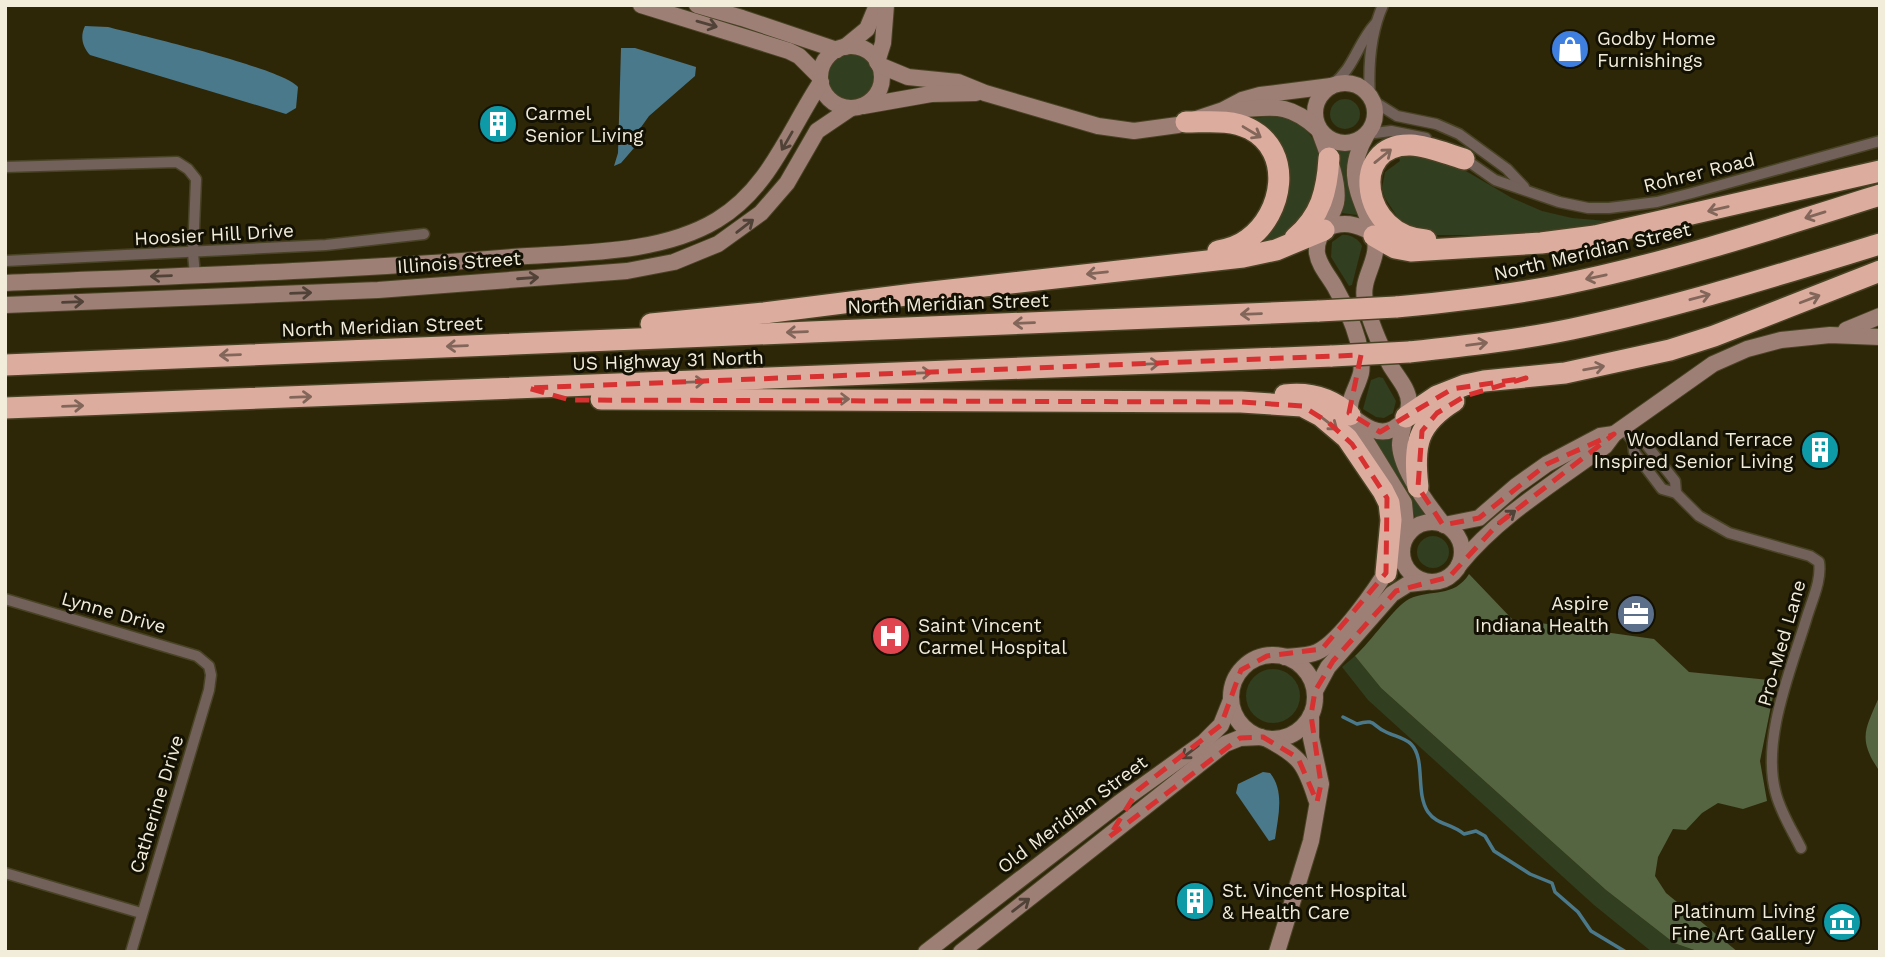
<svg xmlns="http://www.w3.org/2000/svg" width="1885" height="957" viewBox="0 0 1885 957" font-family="'Work Sans',sans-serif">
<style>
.green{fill:#313e1f}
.forest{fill:#556541}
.water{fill:#4b798c}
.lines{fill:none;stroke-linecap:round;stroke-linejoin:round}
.stream{stroke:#4b798c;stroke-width:3.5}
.street-casing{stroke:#494325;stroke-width:13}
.secondary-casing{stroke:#494325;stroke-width:18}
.highway-casing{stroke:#494325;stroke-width:24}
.street{stroke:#72605a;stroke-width:10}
.secondary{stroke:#9d7f76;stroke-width:16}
.highway{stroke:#dcad9f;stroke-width:21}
.highway-bridge-casing{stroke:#494325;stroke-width:24;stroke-linecap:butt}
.highway-bridge{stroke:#dcad9f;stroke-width:21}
.oneway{stroke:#514237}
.oneway2{stroke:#826659}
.marked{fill:none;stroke:#d73231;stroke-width:5;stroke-dasharray:14 9;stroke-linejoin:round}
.labels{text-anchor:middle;stroke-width:6;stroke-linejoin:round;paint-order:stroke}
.poi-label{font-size:19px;fill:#f2eddb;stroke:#131004;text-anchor:start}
.street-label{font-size:19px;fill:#f2eddb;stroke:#131004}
</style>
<rect width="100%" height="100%" fill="#2e2707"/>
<g class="green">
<circle cx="851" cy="77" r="23"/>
<circle cx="1345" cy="114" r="15"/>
<path d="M1276 116C1317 120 1331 166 1316 200 1310 213 1295 227 1286 239L1248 247 1282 204 1250 118Z"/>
<path d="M1334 146 1351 149 1346 170 1357 215 1342 213 1344 191Z"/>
<path d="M1409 153 1454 164 1512 198 1542 211 1572 218 1619 222 1534 235H1428L1398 218 1385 198 1382 188 1385 172 1400 161 1398 155Z"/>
<path d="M1342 235C1349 234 1359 239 1362 246L1352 285 1349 286 1331 257 1332 242Z"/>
<path d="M1379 377 1383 378 1396 401 1393 413 1384 418 1376 417 1363 409 1371 380Z"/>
<path d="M1392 439 1393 450 1428 517 1416 522 1411 502 1373 440Z"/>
<circle cx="1433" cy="552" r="16"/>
<path d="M1355 656 1381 688 1606 890 1674 943 1700 952H1652L1594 905 1368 700 1342 667Z"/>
<circle cx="1273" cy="696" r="27"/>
</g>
<g class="forest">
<path d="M1469 574 1512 619 1654 639 1689 672 1769 680 1775 686 1760 761 1767 801 1743 809 1718 803 1702 813 1686 830 1673 829 1658 857 1655 876 1666 893 1738 952H1700L1674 943 1606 890 1381 688 1355 656C1370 643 1395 606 1409 599 1431 589 1454 598 1469 574Z"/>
<path d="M1880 695V772C1857 738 1865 730 1880 695Z"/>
</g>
<g class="water">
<path d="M85 26 108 27C139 35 282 68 298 87L296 108 286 114 90 55C82 46 80 36 85 26Z"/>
<path d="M621 48H635L696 67 695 76 649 116 639 130 634 148 621 163 614 166 618 153Z"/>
<path d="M1263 772 1270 773C1285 791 1278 817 1275 839L1269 841 1236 793 1238 784Z"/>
</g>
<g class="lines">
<path class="stream" d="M1343 717 1357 724C1376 718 1372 726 1386 732 1394 736 1405 738 1411 744 1426 759 1415 793 1428 812 1437 825 1451 823 1464 834L1476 831 1485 836 1494 851 1530 874 1552 883 1555 892 1578 912 1591 931 1626 952"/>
<defs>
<g id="street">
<path d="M1332 85C1355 67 1357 44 1375 24"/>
<path d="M1370 98C1368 67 1370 34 1383 5"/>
<path d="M1370 99 1397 116 1436 124 1459 134 1507 169 1524 187"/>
<path d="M1367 134 1391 131 1426 138"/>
<path d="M1462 157 1495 180 1559 202 1588 208H1609L1657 202 1692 193 1880 141"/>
<path d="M5 167 177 162 188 169 196 179 193 253 195 275"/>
<path d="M5 261 326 245 424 234"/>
<path d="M1622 428 1633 441 1634 452 1662 489 1676 493 1699 516 1729 533 1810 556 1819 562C1822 581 1811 602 1806 620 1790 672 1761 741 1776 794 1781 813 1792 830 1801 848"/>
<path d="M1633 441 1645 443 1675 481 1676 493"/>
<path d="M5 599 197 656 209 666 211 675 209 690 131 952"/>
<path d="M5 873 141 913"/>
</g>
<g id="secondary">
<path d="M641 5 789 51 799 56 820 77"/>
<path d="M697 5 742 18 837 50"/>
<circle cx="851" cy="77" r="31"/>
<path d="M845 47 867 29 877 5"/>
<path d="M877 62 883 43 886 5"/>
<path d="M879 65 908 77 958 82 985 93 1098 126 1134 131 1178 125 1223 110 1242 100 1260 95 1331 86"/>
<circle cx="1345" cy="113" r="30"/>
<path d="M863 106 931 94 976 93"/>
<path d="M1229 110C1269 109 1285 99 1318 129"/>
<path d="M1319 130C1326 149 1340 183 1336 203 1332 220 1315 235 1317 253 1319 266 1329 276 1335 287 1344 303 1353 323 1358 341 1360 351 1363 363 1361 373 1357 389 1348 398 1350 415 1362 424 1377 437 1393 429 1403 424 1409 414 1409 403 1409 389 1397 377 1390 365 1380 345 1370 323 1365 300 1360 276 1383 258 1373 233 1356 224 1343 220 1325 229"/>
<path d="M1367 134C1343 175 1360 193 1373 233"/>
<path d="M5 283C174 276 343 271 512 257 578 252 659 255 717 220 770 188 789 130 821 82"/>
<path d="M5 305 378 290 627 271 674 262 718 244 761 213 787 183 817 131 851 108"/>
<path d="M1846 330 1880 316"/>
<path d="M1405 417C1404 427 1400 436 1400 445 1401 470 1428 505 1443 524"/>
<path d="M1353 420 1404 503 1406 524 1404 540"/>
<circle cx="1432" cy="552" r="30"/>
<path d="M1444 525 1479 518 1516 486 1547 464 1600 436 1614 434"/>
<path d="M1459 565C1499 516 1554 483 1605 446L1614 434 1713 364 1747 349 1781 340 1830 335 1880 337"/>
<circle cx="1273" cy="697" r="42"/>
<path d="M1285 657C1296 656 1308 656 1317 652 1340 642 1378 586 1391 564"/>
<path d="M1315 691 1328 667 1392 594 1408 584 1426 582"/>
<path d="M1267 739C1300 756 1305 764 1316 799"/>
<path d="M926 952 1119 803 1204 742 1221 725 1231 700"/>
<path d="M961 952 1225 744 1240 738 1261 737"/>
<path d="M1277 952 1311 841 1321 784 1311 738V715"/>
</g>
<g id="highway">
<path d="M1186 122C1208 122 1231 119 1250 129 1294 152 1283 214 1248 239 1239 246 1229 249 1218 251"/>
<path d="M1374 236 1395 248 1411 251 1541 243 1595 236 1880 171"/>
<path d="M1295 238C1321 216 1327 191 1329 158"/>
<path d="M1426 240C1361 237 1348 143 1411 145 1429 146 1447 154 1464 159"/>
<path d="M1396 307C1449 302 1502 296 1555 286 1665 264 1773 229 1880 195"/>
<path d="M651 324 764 313 914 294 1243 257 1276 250 1324 230"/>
<path d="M1409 352C1464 346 1519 340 1572 329 1677 307 1778 275 1880 244"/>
<path d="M5 365 1319 311"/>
<path d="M1285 395C1310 392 1331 398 1350 415"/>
<path d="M601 399 1241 402 1302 406 1321 416 1347 438 1383 491 1389 503 1391 520 1386 573"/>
<path d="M5 408 1332 356"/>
<path d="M1406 417 1437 396 1465 385 1484 381 1565 373 1670 350 1714 336 1880 271"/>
<path d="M1418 487C1413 445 1417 424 1454 401"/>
</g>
</defs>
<use href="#street" class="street-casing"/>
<use href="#secondary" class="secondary-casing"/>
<use href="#highway" class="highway-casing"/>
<use href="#street" class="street"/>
<use href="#secondary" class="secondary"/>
<use href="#highway" class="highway"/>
<defs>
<g id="highway-bridge">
<path d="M1319 311 1396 307"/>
<path d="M1332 356 1409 352"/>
</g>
</defs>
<use href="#highway-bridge" class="highway-bridge-casing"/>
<use href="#highway-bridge" class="highway-bridge"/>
</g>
<defs><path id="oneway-shaft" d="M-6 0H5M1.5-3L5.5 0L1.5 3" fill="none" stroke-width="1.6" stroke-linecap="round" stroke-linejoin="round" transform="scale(1.75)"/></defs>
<g class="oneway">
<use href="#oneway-shaft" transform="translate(707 24) rotate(16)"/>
<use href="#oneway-shaft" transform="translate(787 141) rotate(120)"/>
<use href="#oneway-shaft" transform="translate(745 226) rotate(-38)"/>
<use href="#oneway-shaft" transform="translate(161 276) rotate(178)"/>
<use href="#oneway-shaft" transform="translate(528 278) rotate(-4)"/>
<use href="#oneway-shaft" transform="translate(301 293) rotate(-2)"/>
<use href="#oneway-shaft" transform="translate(73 302) rotate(-2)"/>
<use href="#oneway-shaft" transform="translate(1507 517) rotate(-37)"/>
<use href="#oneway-shaft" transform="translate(1190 752) rotate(143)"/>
<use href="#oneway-shaft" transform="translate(1021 905) rotate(-37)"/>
</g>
<g class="oneway2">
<use href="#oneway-shaft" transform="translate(1252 132) rotate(31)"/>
<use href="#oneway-shaft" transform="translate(1383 156) rotate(-39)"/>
<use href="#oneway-shaft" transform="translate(1718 209) rotate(167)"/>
<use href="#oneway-shaft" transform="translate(1815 215) rotate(163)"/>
<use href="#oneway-shaft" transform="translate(1097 273) rotate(174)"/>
<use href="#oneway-shaft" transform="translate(1596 277) rotate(168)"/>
<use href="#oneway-shaft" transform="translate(1700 297) rotate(-15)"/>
<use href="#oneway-shaft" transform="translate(1810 299) rotate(-21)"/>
<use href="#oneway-shaft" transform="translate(1251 314) rotate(178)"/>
<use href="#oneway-shaft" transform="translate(1024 323) rotate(178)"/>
<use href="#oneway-shaft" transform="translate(797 332) rotate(178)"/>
<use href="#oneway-shaft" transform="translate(1477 344) rotate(-8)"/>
<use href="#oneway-shaft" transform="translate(457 346) rotate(178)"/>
<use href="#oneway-shaft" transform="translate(230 355) rotate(178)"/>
<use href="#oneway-shaft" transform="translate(1149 364) rotate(-2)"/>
<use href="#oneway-shaft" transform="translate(1594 368) rotate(-10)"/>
<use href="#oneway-shaft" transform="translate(921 373) rotate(-2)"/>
<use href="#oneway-shaft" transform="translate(694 382) rotate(-2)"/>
<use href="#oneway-shaft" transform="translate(301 397) rotate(-2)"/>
<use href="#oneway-shaft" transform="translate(839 399)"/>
<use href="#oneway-shaft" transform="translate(73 406) rotate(-2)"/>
<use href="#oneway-shaft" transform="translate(1329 423) rotate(38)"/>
</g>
<path class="marked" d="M1361 355 1349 413 1380 432 1452 389 1526 378 1465 396 1437 413 1422 431 1418 487 1443 525 1479 518 1547 464 1614 434 1498 524 1449 577 1396 591 1333 661 1315 691 1311 715 1321 784 1317 802 1298 758 1263 737 1240 738 1109 837 1138 790 1221 725 1241 670 1267 656 1322 649 1386 573 1387 498 1352 444 1328 422 1302 406 1241 402 570 400 528 388Z"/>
<defs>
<symbol id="shop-disc" viewBox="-11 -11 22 22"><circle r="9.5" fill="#3f7fe0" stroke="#131004"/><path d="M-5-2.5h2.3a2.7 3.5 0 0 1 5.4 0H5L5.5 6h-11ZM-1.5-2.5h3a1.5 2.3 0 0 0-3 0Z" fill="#fff"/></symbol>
<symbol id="building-disc" viewBox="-11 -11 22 22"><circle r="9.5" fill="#0f9aa8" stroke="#131004"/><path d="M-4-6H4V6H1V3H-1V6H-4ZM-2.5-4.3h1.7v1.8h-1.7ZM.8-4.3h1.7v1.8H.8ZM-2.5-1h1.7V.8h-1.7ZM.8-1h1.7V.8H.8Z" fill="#fff"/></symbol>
<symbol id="office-disc" viewBox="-11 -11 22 22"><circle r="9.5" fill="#5c6f8a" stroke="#131004"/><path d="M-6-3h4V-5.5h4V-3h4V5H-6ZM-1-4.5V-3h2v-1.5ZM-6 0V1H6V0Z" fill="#fff"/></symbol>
<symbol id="hospital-disc" viewBox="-11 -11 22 22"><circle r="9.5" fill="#e0444e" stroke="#131004"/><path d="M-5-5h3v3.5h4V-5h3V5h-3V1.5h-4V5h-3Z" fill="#fff"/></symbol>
<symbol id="museum-disc" viewBox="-11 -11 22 22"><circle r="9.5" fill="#0f9aa8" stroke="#131004"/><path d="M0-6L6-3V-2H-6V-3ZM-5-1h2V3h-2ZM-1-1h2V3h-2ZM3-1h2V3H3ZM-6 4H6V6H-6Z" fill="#fff"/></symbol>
</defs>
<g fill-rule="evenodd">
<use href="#shop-disc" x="1548" y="27" width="44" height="44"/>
<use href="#building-disc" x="476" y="102" width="44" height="44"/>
<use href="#building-disc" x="1798" y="428" width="44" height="44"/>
<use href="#office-disc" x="1614" y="592" width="44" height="44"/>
<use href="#hospital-disc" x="869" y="614" width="44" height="44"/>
<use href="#building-disc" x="1173" y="879" width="44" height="44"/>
<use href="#museum-disc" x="1820" y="900" width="44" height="44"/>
</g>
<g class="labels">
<g class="poi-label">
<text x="1597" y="45">Godby Home<tspan x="1597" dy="22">Furnishings</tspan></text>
<text x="525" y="120">Carmel<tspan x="525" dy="22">Senior Living</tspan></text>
<text x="1793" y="446" text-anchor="end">Woodland Terrace<tspan x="1793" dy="22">Inspired Senior Living</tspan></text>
<text x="1609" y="610" text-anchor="end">Aspire<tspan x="1609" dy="22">Indiana Health</tspan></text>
<text x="918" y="632">Saint Vincent<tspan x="918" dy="22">Carmel Hospital</tspan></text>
<text x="1222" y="897">St. Vincent Hospital<tspan x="1222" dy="22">&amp; Health Care</tspan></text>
<text x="1815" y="918" text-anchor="end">Platinum Living<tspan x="1815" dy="22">Fine Art Gallery</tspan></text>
</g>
<g class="street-label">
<text transform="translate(1699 172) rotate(-14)" y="7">Rohrer Road</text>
<text transform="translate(214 234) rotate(-3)" y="7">Hoosier Hill Drive</text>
<text transform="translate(1592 251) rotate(-13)" y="7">North Meridian Street</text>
<text transform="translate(459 262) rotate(-4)" y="7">Illinois Street</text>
<text transform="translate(948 303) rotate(-2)" y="7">North Meridian Street</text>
<text transform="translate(382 326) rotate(-2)" y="7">North Meridian Street</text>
<text transform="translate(668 360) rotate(-2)" y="7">US Highway 31 North</text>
<text transform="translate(114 612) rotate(16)" y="7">Lynne Drive</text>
<text transform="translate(1781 643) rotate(-74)" y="7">Pro-Med Lane</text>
<text transform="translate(156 804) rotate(-73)" y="7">Catherine Drive</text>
<text transform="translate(1072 814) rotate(-37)" y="7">Old Meridian Street</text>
</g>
</g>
<rect width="1885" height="957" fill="none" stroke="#f2eddb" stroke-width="14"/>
</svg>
